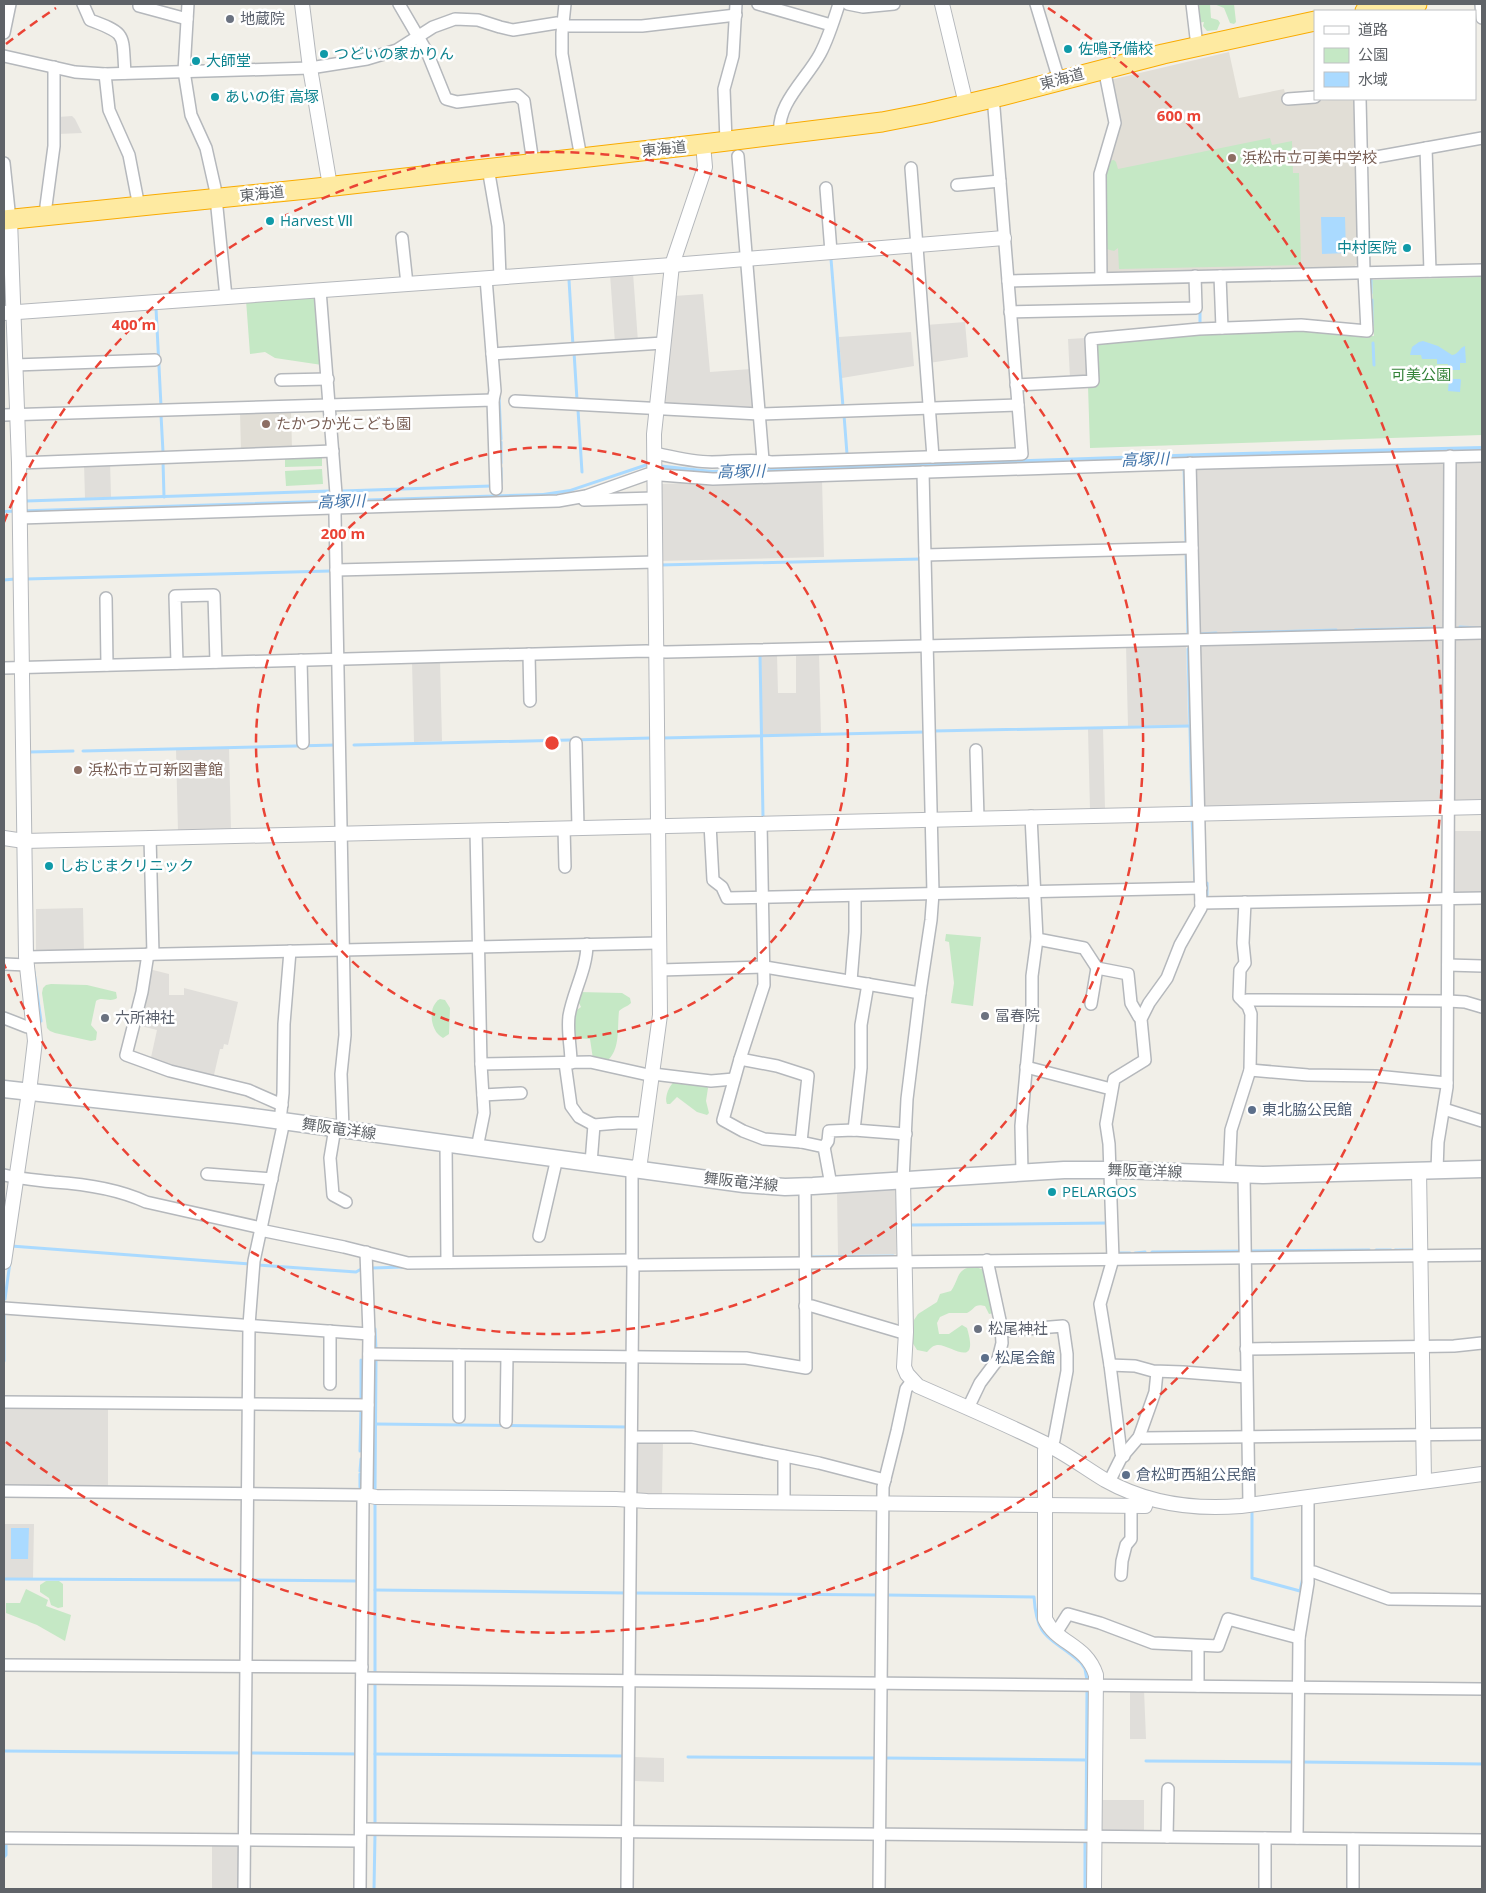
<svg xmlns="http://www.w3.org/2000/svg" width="1486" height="1893" viewBox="0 0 1486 1893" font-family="'Open Sans','Noto Sans JP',sans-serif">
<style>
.industrial{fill:#e0deda}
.education{fill:#e1ded6}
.green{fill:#c5e8c5}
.water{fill:#aadaff}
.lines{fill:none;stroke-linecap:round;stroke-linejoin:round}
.stream{stroke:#aadaff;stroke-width:3}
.minor-casing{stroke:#b5b8bc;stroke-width:14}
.tertiary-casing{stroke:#b5b8bc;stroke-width:16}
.secondary-casing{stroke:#b6babf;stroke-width:19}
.trunk-casing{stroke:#f9ab00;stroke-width:21}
.minor{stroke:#fff;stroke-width:11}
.tertiary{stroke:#fff;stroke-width:14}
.secondary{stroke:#fff;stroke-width:16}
.trunk{stroke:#feeaa1;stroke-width:19}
.ring{fill:none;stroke:#ea4335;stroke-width:2.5;stroke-dasharray:9 6}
.worship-dot{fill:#6b7280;stroke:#fff;stroke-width:2}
.culture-dot{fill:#0f9aa8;stroke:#fff;stroke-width:2}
.education-dot{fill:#8d6e63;stroke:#fff;stroke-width:2}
.service-dot{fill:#5c6f8a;stroke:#fff;stroke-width:2}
.labels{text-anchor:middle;stroke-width:5;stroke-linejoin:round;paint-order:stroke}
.worship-label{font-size:15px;fill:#5b616d;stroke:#fff;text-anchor:start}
.culture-label{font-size:15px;fill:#0d838f;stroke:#fff;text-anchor:start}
.street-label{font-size:15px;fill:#5f6368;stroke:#fff}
.education-label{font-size:15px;fill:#785e54;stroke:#fff;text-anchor:start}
.park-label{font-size:15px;fill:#348238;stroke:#fff}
.service-label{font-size:15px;fill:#4e5e75;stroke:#fff;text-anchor:start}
.water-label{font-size:16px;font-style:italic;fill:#4174aa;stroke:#fff}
.centre{fill:#ea4335;stroke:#fff;stroke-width:2.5}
.ring-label{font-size:15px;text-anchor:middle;font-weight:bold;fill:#ea4335;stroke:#fff;stroke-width:5;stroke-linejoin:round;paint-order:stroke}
</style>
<rect width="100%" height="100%" fill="#f1efe8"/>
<g class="industrial">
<path d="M72 116 75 119 82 133 58 134V117Z"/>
<path d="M633 273 638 342 615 343 610 274Z"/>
<path d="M703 294 710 372 751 369 754 405 750 409 667 405 663 401 674 296Z"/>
<path d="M965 322 968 357 929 363 926 325Z"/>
<path d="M911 332 914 366 842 378 839 337Z"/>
<path d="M1086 338 1088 377 1070 378 1068 339Z"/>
<path d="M1482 458V801L1206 807 1202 803 1194 468Z"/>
<path d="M110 462 111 497 85 498 84 463Z"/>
<path d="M822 479 824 557 660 561 659 484Z"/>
<path d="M1186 644 1188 725 1128 726 1126 645Z"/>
<path d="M796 653H819L821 733 762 735 761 654H777L778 693H796Z"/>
<path d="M412 661H440L442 741 414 742Z"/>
<path d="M1103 728 1105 809 1090 810 1088 729Z"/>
<path d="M229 748 231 830 178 831 176 749Z"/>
<path d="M1452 831H1481L1482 893H1452Z"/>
<path d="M83 908 84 953 36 952V909Z"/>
<path d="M149 969 169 974V995H184V988L238 1002 228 1045 224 1044 223 1049H220L213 1079 150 1062 157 1030 137 1025Z"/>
<path d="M893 1187 898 1192 899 1224H896V1254L838 1255 837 1191Z"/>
<path d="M5 1405H108V1487L4 1486Z"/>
<path d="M637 1439H663L662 1495 639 1494 636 1492Z"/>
<path d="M4 1524H34L33 1578H4Z"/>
<path d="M1130 1690H1144L1146 1739H1130Z"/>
<path d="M634 1757 664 1758V1782L634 1781Z"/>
<rect x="1102" y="1800" width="42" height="33"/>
<path d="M212 1842 239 1843 241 1889H212Z"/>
</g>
<g class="education">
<path d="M1229 52 1239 98 1284 89 1287 102 1355 99 1358 263 1354 267 1108 273 1105 270 1110 80Z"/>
<path d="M291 411 292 449 241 451 240 412Z"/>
</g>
<g class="green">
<path d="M1196 4H1210L1211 18 1218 20 1220 23 1217 30 1207 31 1203 26 1204 22 1197 23Z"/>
<path d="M1214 4H1234L1236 22 1234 24 1230 23 1224 8Z"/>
<path d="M1270 138 1272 145 1292 141 1293 173H1299L1301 265 1119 269 1118 248 1114 251 1106 249 1103 182 1108 161 1114 160 1116 162 1118 169Z"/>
<path d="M1482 277V435L1090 448 1088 386 1097 384 1095 343 1200 333 1300 329 1374 336 1372 280Z"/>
<path d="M312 296 316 299 322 365 275 358 265 352 250 354 246 300Z"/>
<path d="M322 457V466L285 467V458Z"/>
<path d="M322 469 323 484 286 486 285 471Z"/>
<path d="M946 934 981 937 973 1006 951 1003 954 983 949 942 945 941Z"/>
<path d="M51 984 87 985 116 992 117 998C110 1003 102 996 96 1001L91 1025 97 1032 96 1040 91 1041 55 1033 50 1031 47 1028 42 993 43 988 46 985Z"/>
<path d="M579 992 622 993 630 998 631 1003C627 1007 623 1007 619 1011 617 1028 621 1050 606 1062L593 1059 590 1039 574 1038V1012L581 1007 578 1001Z"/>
<path d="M440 999 445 1000 450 1008 449 1034 443 1038C430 1032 427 1006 440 999Z"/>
<path d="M675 1081 707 1085 708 1088 706 1101 709 1113 707 1115 697 1112 677 1097 670 1104H667C664 1098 669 1085 675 1081Z"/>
<path d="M976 1267 984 1270 994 1313 989 1314 985 1306C974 1303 975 1309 967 1313H949L940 1317 937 1323 939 1334H949L962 1325 967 1328C980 1372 949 1343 937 1345 932 1346 930 1349 927 1352L917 1350 912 1342 914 1320 918 1314 937 1302 940 1294 951 1291C960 1278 956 1267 976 1267Z"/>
<path d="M46 1581H59L63 1584V1607L58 1608 51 1605 49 1598 40 1592V1585Z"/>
<path d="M26 1589 48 1600 46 1606 71 1615 65 1641 37 1625 6 1613V1603H20Z"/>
</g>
<g class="water">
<path d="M1321 217H1345L1346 253 1322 254Z"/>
<path d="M1423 341 1438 346 1452 355C1459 354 1459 348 1465 346L1466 363H1460V370H1448V364H1437V359H1422L1421 355H1410L1412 347 1419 342Z"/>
<path d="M1449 379H1460L1461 380 1460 392 1448 391Z"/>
<path d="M1482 446V450L1204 457 712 474 686 472 648 466 570 492 543 496 4 513V510L543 493 570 489 647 463 712 470 1204 453Z"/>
<path d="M11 1528H29L28 1559H11Z"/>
</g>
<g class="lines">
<g class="stream">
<path d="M831 259 843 407"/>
<path d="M1371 278V293"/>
<path d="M569 280 573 346"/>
<path d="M1372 300V325"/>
<path d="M156 308 161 406"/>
<path d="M1200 310V324"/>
<path d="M1373 343 1374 365"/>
<path d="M574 352 577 400"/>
<path d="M499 397 501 439"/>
<path d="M578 410 582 472"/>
<path d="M161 415 163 452"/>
<path d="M844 415 847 454"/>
<path d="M501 442V463"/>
<path d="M163 461 164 497"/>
<path d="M1184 466 1186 545"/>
<path d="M501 468V482"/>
<path d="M342 491 491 486"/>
<path d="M26 501 330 491"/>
<path d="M1186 551 1188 636"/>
<path d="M660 565 921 559"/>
<path d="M26 579 330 571"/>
<path d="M4 580 15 579"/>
<path d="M1460 627 1479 628"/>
<path d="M1355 630 1439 628"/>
<path d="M1233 633 1336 630"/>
<path d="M1201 634 1216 633"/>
<path d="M1188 649 1192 807"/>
<path d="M760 655 763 817"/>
<path d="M933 731 1190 726"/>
<path d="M662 738 925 732"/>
<path d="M354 745 652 738"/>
<path d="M83 751 336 745"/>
<path d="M29 752 73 751"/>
<path d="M1192 818 1195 883"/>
<path d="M1206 883H1207V895"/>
<path d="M34 972 41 1021"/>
<path d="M911 1225 1109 1223"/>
<path d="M11 1246 250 1264"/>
<path d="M1376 1250H1391"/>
<path d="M1395 1250H1415"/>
<path d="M1248 1251 1369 1250"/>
<path d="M1152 1252 1243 1251"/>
<path d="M1116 1253H1130"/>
<path d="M1135 1253 1145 1252"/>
<path d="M811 1257 893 1256"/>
<path d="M258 1265 356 1272 363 1268"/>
<path d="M372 1268 404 1267"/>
<path d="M5 1299 10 1262"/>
<path d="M375 1329 376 1350"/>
<path d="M4 1361V1315"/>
<path d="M361 1402V1360"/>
<path d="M376 1424 627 1427"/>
<path d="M360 1451 361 1408"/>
<path d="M360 1471 361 1459"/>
<path d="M360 1487V1474"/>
<path d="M375 1491 376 1359"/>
<path d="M1252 1513V1578L1300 1591 1303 1577"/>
<path d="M4 1579 243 1580"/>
<path d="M250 1580 359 1581"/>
<path d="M375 1590 626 1593"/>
<path d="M635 1593 877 1595"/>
<path d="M886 1595 1034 1597C1037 1643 1052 1636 1081 1663L1085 1669 1087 1680"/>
<path d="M375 1674V1503"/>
<path d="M4 1751 242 1753"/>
<path d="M249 1753 358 1754"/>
<path d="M375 1754 623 1756"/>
<path d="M688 1757 876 1758"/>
<path d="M885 1758 1086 1760"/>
<path d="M1146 1761 1295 1762"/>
<path d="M1301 1762 1482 1764"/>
<path d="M375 1825V1683"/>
<path d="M1086 1830 1087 1690"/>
<path d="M4 1857 6 1855V1842"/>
<path d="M374 1889 375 1834"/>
<path d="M1085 1889V1842"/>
</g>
<defs>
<g id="minor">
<path d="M83 4 90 20C128 34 122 34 125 73"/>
<path d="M188 4 184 71 191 115 206 148 215 188 226 297"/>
<path d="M399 4 427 52 446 99 457 102 517 95 524 101 533 163"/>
<path d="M565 4 562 33V54L581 158"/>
<path d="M758 4 831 25"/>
<path d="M848 4 863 7 894 4"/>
<path d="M1036 4 1059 80"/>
<path d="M1192 4 1197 46"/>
<path d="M1481 4 1482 18"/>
<path d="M139 6 187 19"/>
<path d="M4 33 10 4"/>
<path d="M4 56 75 72 105 74 310 68 367 59 397 50 433 27 455 19 478 20 500 27 513 30 557 23 569 26H642L736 15"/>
<path d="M105 74 109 110 129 155 139 207"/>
<path d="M1288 99 1315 97"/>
<path d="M780 135C776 104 806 80 820 54 828 39 834 20 839 4"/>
<path d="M726 141 724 89 733 56 736 4"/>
<path d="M1426 148 1430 271"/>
<path d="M738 156 763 460"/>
<path d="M1361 158H1371L1482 138"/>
<path d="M4 163 10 220"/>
<path d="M488 168 498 226 500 277"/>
<path d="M911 168 933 457"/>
<path d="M957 185 1000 181"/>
<path d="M826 188 831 252"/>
<path d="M48 217 46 206 54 146V67"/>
<path d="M402 238 407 284"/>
<path d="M1220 276 1222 328"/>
<path d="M486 278 495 391 493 400"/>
<path d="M1101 278 1100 174 1115 123 1104 68"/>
<path d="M1008 281 1482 270"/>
<path d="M320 290 336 494 335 515 345 1035 341 1074 343 1129"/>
<path d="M1010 312 1196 308 1195 276"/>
<path d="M492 354 663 343"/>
<path d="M15 365 155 360"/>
<path d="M281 380 328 379"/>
<path d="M1016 385 1093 381 1091 339 1199 329 1301 325 1367 331 1364 272 1360 99"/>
<path d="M515 401 759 414 1018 405"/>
<path d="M4 415 493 400 496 489"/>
<path d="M654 453C673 457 692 462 712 462 732 462 752 458 771 462L1022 454 994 108 992 98"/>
<path d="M19 463 333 451"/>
<path d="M584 500 654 498"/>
<path d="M20 518 558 501 586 496 648 474 713 479 1204 463 1482 456"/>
<path d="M925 555 1192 548"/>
<path d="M336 570 655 562"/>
<path d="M106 598 107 665"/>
<path d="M529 654 530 701"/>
<path d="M301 660 303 743"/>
<path d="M177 663 175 596 214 595 216 662"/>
<path d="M4 668 646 651 666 652 1482 633"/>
<path d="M576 743 578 827"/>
<path d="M976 750 978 818"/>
<path d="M761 823 764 985 740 1059 723 1120 743 1131 764 1139 801 1142 824 1147 831 1185"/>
<path d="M710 824 713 880 722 887 727 898 1201 888"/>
<path d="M564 828 565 867"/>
<path d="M476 830 481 1064 484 1113 477 1148"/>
<path d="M150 837 153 954"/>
<path d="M1201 903 1482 898"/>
<path d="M1037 939 1084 948 1097 968 1128 974 1131 1003 1139 1017H1141"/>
<path d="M148 954 142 992 126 1055 170 1071 248 1090 282 1105"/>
<path d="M26 957 659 943"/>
<path d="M4 964 27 965"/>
<path d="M1448 965 1482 966"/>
<path d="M660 970 765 967 920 993"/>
<path d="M851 981 855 932V896"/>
<path d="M1244 1002 1247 1000 1448 1001 1465 1002 1482 1007"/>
<path d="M1091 1004 1097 968"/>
<path d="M4 1018 27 1027 34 1026"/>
<path d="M740 1059 777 1066 808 1076 801 1142"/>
<path d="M565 1063 571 1106 579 1117 594 1125 618 1123H646"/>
<path d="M571 1063C571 1047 567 1032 569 1016 573 992 587 969 587 944"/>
<path d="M481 1064 590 1062 653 1076"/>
<path d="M1026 1067 1111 1089"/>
<path d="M1250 1070 1308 1075 1376 1076 1447 1083"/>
<path d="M653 1074 711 1081 734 1079"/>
<path d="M483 1095 521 1093"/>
<path d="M1444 1109 1482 1121"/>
<path d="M281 1112 283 1093 284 1024 290 951"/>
<path d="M335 1128 330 1158 333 1195 346 1202"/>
<path d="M854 1130 861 1068V1025L868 984"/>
<path d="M446 1143 447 1262"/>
<path d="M824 1147 828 1141 829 1131 854 1130 906 1134"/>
<path d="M591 1163 594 1125"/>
<path d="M1437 1170 1438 1142 1447 1087 1450 456"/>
<path d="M1022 1172 1021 1126 1032 1006V976L1037 939 1031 816"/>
<path d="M207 1174 272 1179"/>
<path d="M4 1175C21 1179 37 1180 54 1182 85 1184 118 1189 146 1202L257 1227 265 1231 344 1247 408 1263 632 1260"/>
<path d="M1229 1175 1231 1130 1250 1070 1251 1014 1248 1006 1239 997 1240 970 1245 963 1243 943 1245 902"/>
<path d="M1244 1175 1249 1505"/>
<path d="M903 1180 907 1099 920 993 931 920 933 893 923 472"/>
<path d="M539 1236 557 1158"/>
<path d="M633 1265 1482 1255"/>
<path d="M805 1306H812L900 1332H906"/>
<path d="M4 1308 369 1334"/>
<path d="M330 1331V1384"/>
<path d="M1002 1331 1063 1326 1067 1354V1371L1054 1440 1051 1446"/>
<path d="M1246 1349 1454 1346 1482 1343"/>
<path d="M369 1354 746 1358 806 1368 805 1187"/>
<path d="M1110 1365 1135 1366 1153 1371 1183 1372 1246 1377"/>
<path d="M4 1402 368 1405"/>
<path d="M968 1408 980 1383 998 1359 1002 1343 1001 1325 987 1260"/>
<path d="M459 1417V1355"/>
<path d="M506 1422 507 1356"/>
<path d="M632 1437H692L819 1463 885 1480"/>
<path d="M1139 1437 1143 1438 1482 1434"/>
<path d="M1124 1456 1121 1453 1110 1365 1100 1304 1113 1259 1109 1144 1106 1124 1114 1079 1145 1060 1141 1019 1149 1003 1167 978 1180 945 1201 908 1190 463"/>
<path d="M1109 1482 1121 1458 1139 1437 1155 1392 1157 1372"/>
<path d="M4 1491 365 1495"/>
<path d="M784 1502V1456"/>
<path d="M1309 1572H1314L1389 1599 1482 1600"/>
<path d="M1121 1575 1122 1561 1126 1545 1131 1539V1505"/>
<path d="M1056 1633 1068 1614 1100 1623 1153 1643 1218 1646 1228 1619 1299 1638"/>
<path d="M4 1665 362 1667"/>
<path d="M362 1678 1482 1689"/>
<path d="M1198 1686V1646"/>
<path d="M361 1829 1482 1840"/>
<path d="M1167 1837 1168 1789"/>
<path d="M4 1838 360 1841"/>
<path d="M1297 1838 1299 1638 1308 1583V1497"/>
<path d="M244 1889 249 1325 254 1261 284 1121"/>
<path d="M360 1889 363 1501 367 1489 369 1334 366 1252"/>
<path d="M627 1889 633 1265 632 1260V1176L636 1169"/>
<path d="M879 1889 883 1487 897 1431 906 1389 912 1381"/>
<path d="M1265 1889V1838"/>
<path d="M1353 1889V1839"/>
</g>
<g id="tertiary">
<path d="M302 4 310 68 330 186"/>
<path d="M942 4 966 104"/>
<path d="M4 313 672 265 1004 238"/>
<path d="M4 838 24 841 1482 807"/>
<path d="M636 1169 640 1162 660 1015 654 434 672 265 705 167 703 144"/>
<path d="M1419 1170 1424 1481"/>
<path d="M903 1180 906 1332 904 1367 907 1374 918 1386C961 1405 1004 1423 1046 1444 1067 1454 1085 1468 1105 1480 1146 1503 1194 1510 1241 1506L1482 1474"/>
<path d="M4 1262 29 1092 35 1041 26 957 19 463 10 220"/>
<path d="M1048 1445 1045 1450V1619C1057 1644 1086 1644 1096 1675L1094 1889"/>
<path d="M365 1495 376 1497 616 1499 647 1501 1145 1506 1147 1498"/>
</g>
<path id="secondary" d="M4 1089 238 1115 744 1184 785 1187 813 1186 1064 1170H1119L1263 1175 1482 1169"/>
<g id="trunk">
<path d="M1365 11 1417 4"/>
<path d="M4 220 317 188 703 144 882 122 928 113 1001 96 1163 54 1315 21"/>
</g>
</defs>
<use href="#minor" class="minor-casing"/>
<use href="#tertiary" class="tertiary-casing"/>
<use href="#secondary" class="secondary-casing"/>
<use href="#trunk" class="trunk-casing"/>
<use href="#minor" class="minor"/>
<use href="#tertiary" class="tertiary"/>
<use href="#secondary" class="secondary"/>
<use href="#trunk" class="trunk"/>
</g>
<g class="ring">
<circle cx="552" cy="743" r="296"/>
<path d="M4 522A591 591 0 1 1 4 964"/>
<path d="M6 44A887 887 0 0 1 56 8M1048 8A887 887 0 1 1 6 1442"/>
</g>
<g class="worship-dot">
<circle cx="230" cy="19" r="5"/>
<circle cx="985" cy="1016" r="5"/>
<circle cx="105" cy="1018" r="5"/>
<circle cx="978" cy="1329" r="5"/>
</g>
<g class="culture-dot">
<circle cx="1068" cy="49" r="5"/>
<circle cx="324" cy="54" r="5"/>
<circle cx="196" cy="61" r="5"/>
<circle cx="215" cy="97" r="5"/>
<circle cx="270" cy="221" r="5"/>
<circle cx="1407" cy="248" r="5"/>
<circle cx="49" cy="866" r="5"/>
<circle cx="1052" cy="1192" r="5"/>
</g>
<g class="education-dot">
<circle cx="1232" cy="158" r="5"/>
<circle cx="266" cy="424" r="5"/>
<circle cx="78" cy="770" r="5"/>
</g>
<g class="service-dot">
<circle cx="1252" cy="1110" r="5"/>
<circle cx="985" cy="1358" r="5"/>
<circle cx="1126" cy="1475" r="5"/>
</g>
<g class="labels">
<g class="worship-label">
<text x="240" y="24">地蔵院</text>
<text x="995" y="1021">冨春院</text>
<text x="115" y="1023">六所神社</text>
<text x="988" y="1334">松尾神社</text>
</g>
<g class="culture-label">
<text x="1078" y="54">佐鳴予備校</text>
<text x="334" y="59">つどいの家かりん</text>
<text x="206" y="66">大師堂</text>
<text x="225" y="102">あいの街 高塚</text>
<text x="280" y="226">Harvest Ⅶ</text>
<text x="1397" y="253" text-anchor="end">中村医院</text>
<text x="59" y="871">しおじまクリニック</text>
<text x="1062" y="1197">PELARGOS</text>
</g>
<g class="street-label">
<text transform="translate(1062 79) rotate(-15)" y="5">東海道</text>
<text transform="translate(664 149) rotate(-6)" y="5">東海道</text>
<text transform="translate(262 194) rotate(-6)" y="5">東海道</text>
<text transform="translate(339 1129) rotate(8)" y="5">舞阪竜洋線</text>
<text transform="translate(1145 1171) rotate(2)" y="5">舞阪竜洋線</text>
<text transform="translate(741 1182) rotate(6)" y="5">舞阪竜洋線</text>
</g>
<g class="education-label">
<text x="1242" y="163">浜松市立可美中学校</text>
<text x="276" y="429">たかつか光こども園</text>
<text x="88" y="775">浜松市立可新図書館</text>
</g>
<g class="park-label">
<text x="1421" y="380">可美公園</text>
</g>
<g class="service-label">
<text x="1262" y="1115">東北脇公民館</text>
<text x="995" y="1363">松尾会館</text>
<text x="1136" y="1480">倉松町西組公民館</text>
</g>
<g class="water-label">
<text transform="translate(1145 459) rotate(-2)" y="6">高塚川</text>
<text transform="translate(741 471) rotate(-1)" y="6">高塚川</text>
<text transform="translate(341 501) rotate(-2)" y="6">高塚川</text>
</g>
</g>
<circle cx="552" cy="743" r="8" class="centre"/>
<g class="ring-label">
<text x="1179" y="121">600 m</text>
<text x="134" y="330">400 m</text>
<text x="343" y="539">200 m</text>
</g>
<rect width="1486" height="1893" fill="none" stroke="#5f6368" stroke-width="10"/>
<rect x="1314" y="10" width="162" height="90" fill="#ffffff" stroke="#bfc1c3"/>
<rect x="1324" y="26" width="25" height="8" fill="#ffffff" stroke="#bfc1c3"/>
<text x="1358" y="35" font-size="15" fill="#5f6368">道路</text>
<rect x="1324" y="48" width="25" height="15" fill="#c5e8c5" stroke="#bfc1c3"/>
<text x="1358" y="60" font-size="15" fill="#5f6368">公園</text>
<rect x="1324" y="72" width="25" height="15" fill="#aadaff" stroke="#bfc1c3"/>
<text x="1358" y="85" font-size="15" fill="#5f6368">水域</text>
</svg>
